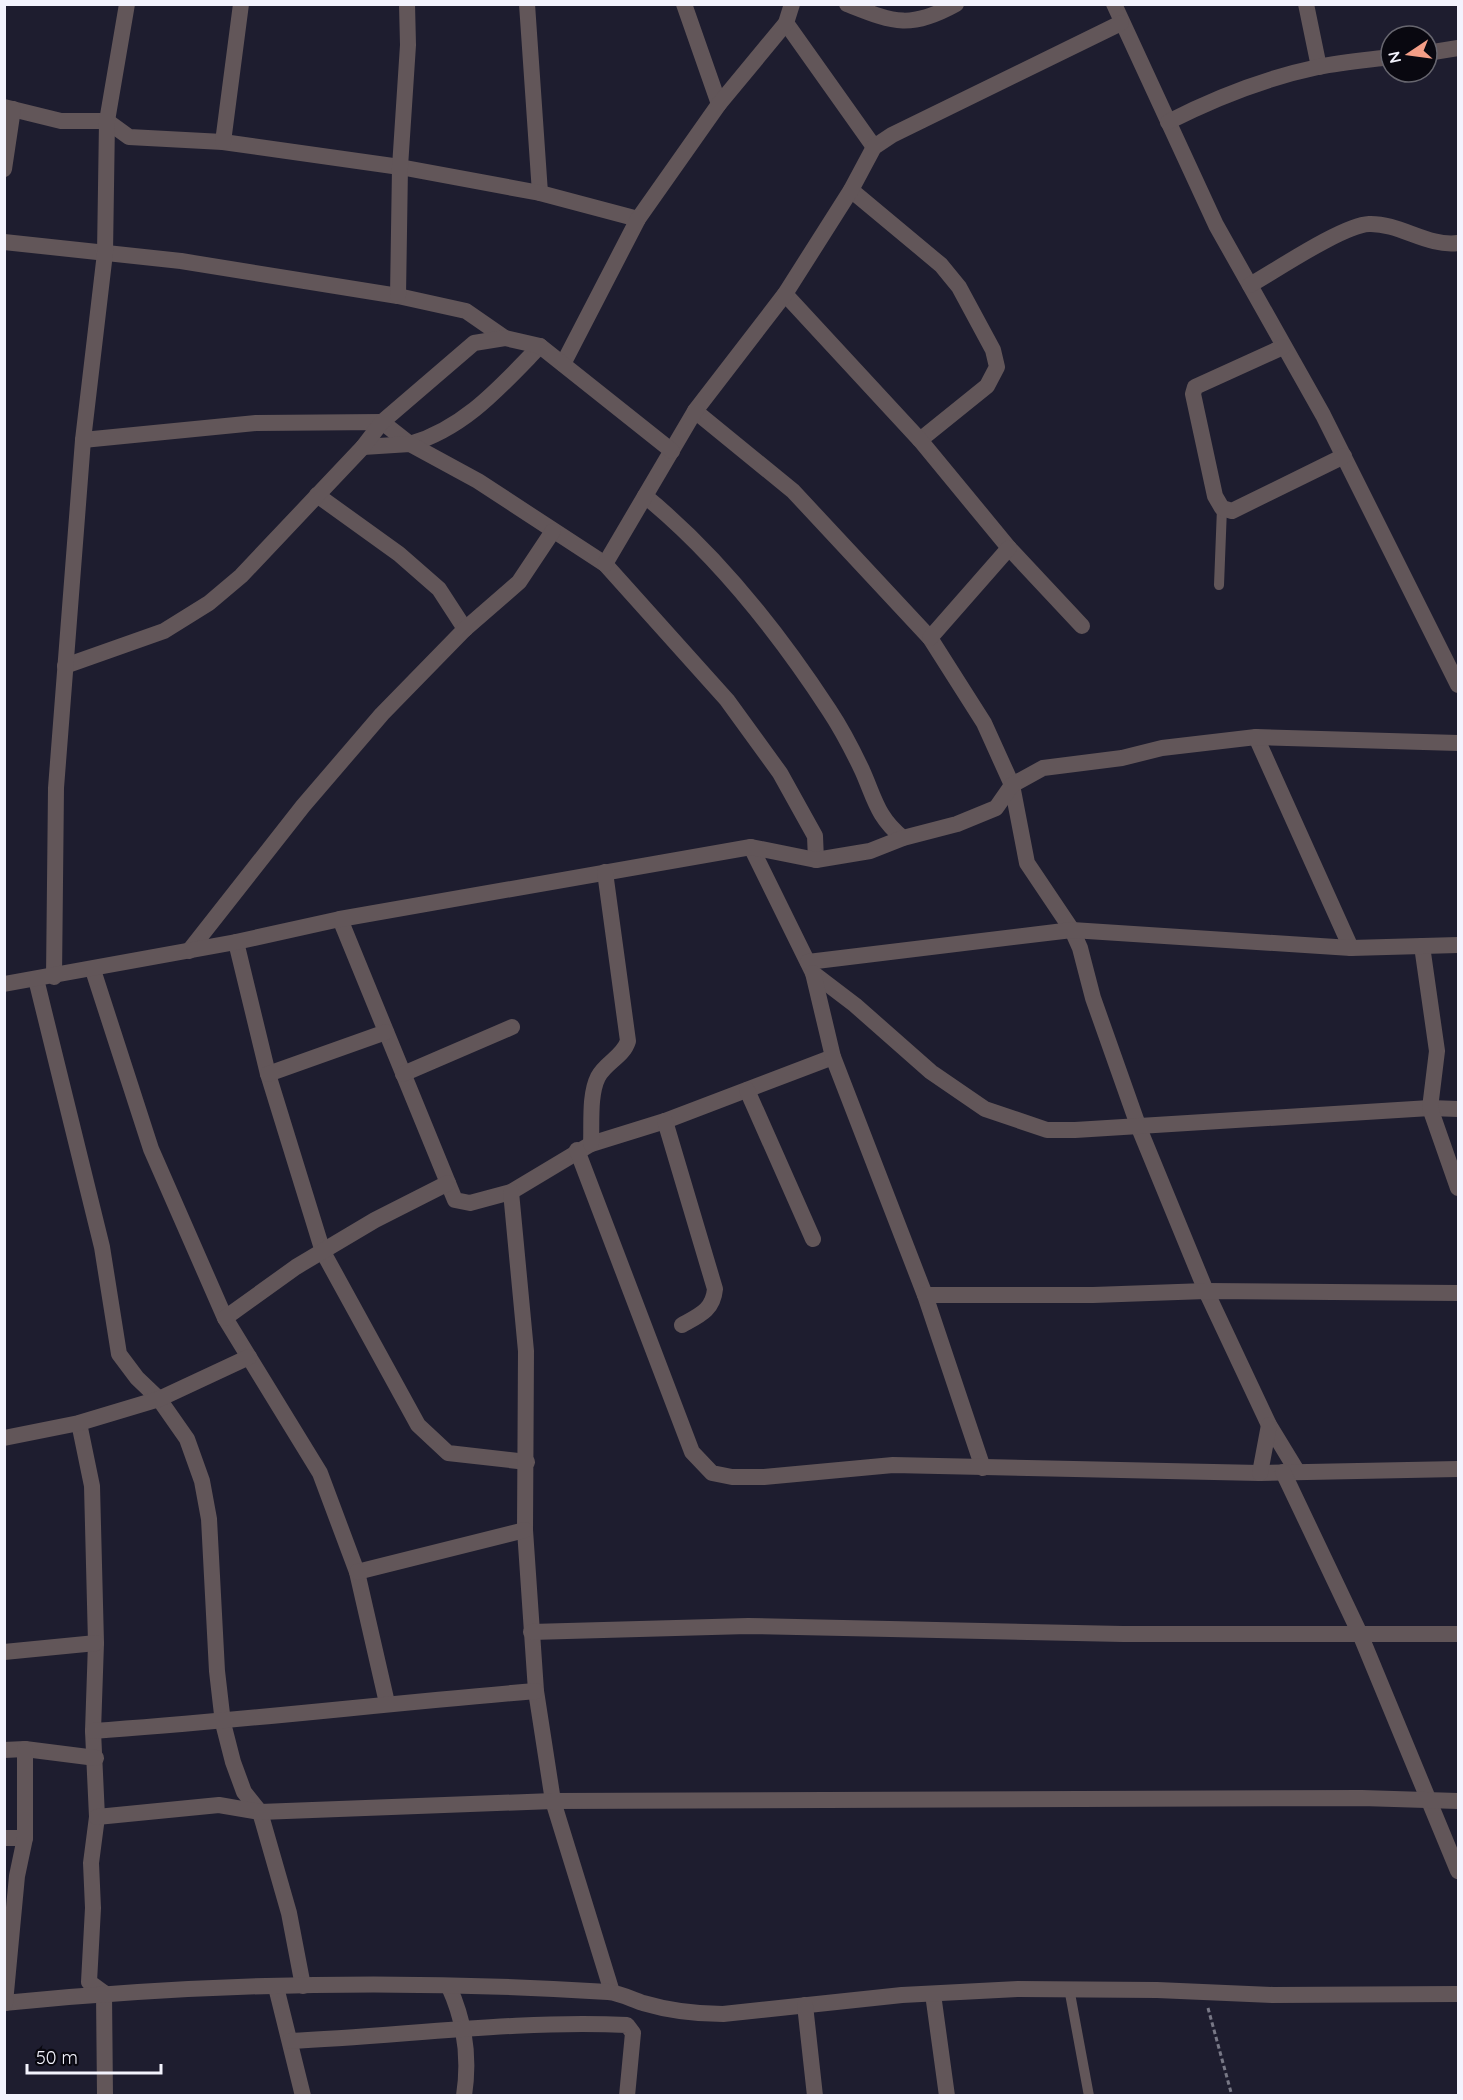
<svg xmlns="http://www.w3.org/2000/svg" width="1463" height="2100" viewBox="0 0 1463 2100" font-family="Quicksand,sans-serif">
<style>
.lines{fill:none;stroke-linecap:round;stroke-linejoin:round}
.path{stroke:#787886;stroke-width:3;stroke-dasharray:4.5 3;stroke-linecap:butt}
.service{stroke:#625659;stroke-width:10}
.minor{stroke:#625659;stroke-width:16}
</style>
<rect width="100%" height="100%" fill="#1e1d2f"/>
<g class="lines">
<path class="path" d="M1208 2008 1232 2096"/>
<g class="service">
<path d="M1219 585 1222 508"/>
<path d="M1069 1988 1089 2096"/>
</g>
<g class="minor">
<path d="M527 4 540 193"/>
<path d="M684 4 719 104"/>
<path d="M847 4C893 22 909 30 956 4"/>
<path d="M1114 4 1216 225 1323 415 1458 685"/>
<path d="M1306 4 1319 67"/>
<path d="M786 23 874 147"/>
<path d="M1427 53 1458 48"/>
<path d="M4 107 61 121H107L129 137 223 142 400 167 540 193 638 219"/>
<path d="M1168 122C1215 98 1266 78 1318 67 1342 62 1367 60 1391 57"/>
<path d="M223 142 241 4"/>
<path d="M4 169 13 109"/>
<path d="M851 190 941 265 959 287 993 350 997 367 987 386 920 440"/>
<path d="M4 242 181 261 398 296 466 311 505 338"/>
<path d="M1250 285C1275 271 1343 225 1369 224 1400 223 1427 247 1458 243"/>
<path d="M785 294 920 440 1009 548 1082 626"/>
<path d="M398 296 400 167 408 45 407 4"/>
<path d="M1283 347 1195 387 1193 394 1215 496 1222 508 1232 511 1344 456"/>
<path d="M563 364 638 219 719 104 786 23 792 4"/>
<path d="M695 411 793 491 930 638 984 723 1012 785 1027 863 1072 930 1080 948 1093 998 1139 1128 1206 1291 1269 1425 1297 1471"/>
<path d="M83 440 256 423 382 422 410 444C465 428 501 386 540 346"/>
<path d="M363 447 410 444 478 481 605 564 727 700 780 773 815 836 816 860"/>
<path d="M317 495 399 554 439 589 465 629"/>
<path d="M645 496C717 555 778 632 829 710 841 728 852 749 862 770 875 799 877 817 903 838"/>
<path d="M605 564 695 411 785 294 851 190 874 147 892 135 1121 23"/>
<path d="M930 638 1009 548"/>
<path d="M65 666 164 631 209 603 241 576 363 447 382 422 474 343 505 338 540 346 672 451"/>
<path d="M1256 737 1351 948"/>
<path d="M751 847 813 973 855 1005 931 1072 985 1109 1047 1130H1075L1430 1108 1458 1109"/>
<path d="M340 919 448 1183 455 1200 470 1203 511 1192 591 1144 665 1121 833 1057"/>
<path d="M236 942 268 1074 323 1252 418 1425 448 1453 527 1462"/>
<path d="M1422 946 1437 1051 1430 1108 1458 1188"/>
<path d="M189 951 303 806 382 714 465 629 519 582 553 531"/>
<path d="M808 962 1072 930 1351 948 1458 945"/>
<path d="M93 970 151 1149 225 1318 320 1473 357 1572 387 1703"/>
<path d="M813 973 833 1057 925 1295 983 1468"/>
<path d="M54 977 56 788 83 440 105 253 107 121 127 4"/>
<path d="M36 979 102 1247 119 1354 137 1378 159 1399 187 1439 202 1481 209 1519 217 1671 223 1723 233 1762 244 1792 260 1812 289 1913 303 1986"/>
<path d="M4 984 236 942 340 919 751 847 816 860 870 851 903 838 957 824 996 808 1012 785 1043 768 1122 758 1162 748 1256 737 1458 743"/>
<path d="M268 1074 386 1032"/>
<path d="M403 1074 512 1027"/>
<path d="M747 1090 813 1239"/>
<path d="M665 1121 715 1289C713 1310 700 1315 682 1325"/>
<path d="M591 1144C592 1124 589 1095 598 1077 606 1062 623 1057 628 1041L605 872"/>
<path d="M577 1150 692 1452 712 1473 732 1477H764L893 1465 1260 1473 1458 1469"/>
<path d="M511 1192 526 1351 525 1530 536 1691 553 1801 612 1992"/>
<path d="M925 1295H1093L1206 1291 1458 1293"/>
<path d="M225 1318 296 1267 375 1220 448 1183"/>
<path d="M79 1423 92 1486 96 1643 93 1731 97 1817 91 1863 93 1908 89 1982 104 1993"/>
<path d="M4 1438 79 1423 159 1399 249 1357"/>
<path d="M1283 1472 1360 1634 1458 1871"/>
<path d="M1260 1473 1269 1425"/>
<path d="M357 1572 525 1530"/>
<path d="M531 1632 748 1626 1123 1634H1458"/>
<path d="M4 1652 96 1643"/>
<path d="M93 1731C241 1721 388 1703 536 1691"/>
<path d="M4 1750 25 1749 96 1758"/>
<path d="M97 1817 219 1805 260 1812 553 1801 1362 1798 1458 1801"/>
<path d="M4 1838H25"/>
<path d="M276 1987 303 2096"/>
<path d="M449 1987C465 2022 470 2057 464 2096"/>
<path d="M104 1993 105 2096"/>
<path d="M933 1994 947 2096"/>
<path d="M4 2003C204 1983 408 1979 608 1992 620 1993 631 1999 643 2003 670 2011 695 2014 723 2014L902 1995 1018 1989 1157 1990 1273 1995 1458 1994"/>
<path d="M5 2003 17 1876 25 1838V1749"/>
<path d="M805 2005 815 2096"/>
<path d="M290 2041C402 2036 515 2020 627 2025L633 2033 627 2096"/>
</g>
</g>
<rect width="1463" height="2100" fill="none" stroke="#f3f3fd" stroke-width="12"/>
<g transform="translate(1409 54) rotate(257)"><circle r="28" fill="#090810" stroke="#67666f" stroke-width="1.5"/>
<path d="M0-4.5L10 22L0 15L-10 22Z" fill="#f49e87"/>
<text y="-9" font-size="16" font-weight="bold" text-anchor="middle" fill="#f3f3fd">N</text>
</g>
<path d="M27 2064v9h134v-9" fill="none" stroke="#f3f3fd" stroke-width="3"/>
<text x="36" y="2064" font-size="18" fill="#f3f3fd" stroke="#090810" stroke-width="4.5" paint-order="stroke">50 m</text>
</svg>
